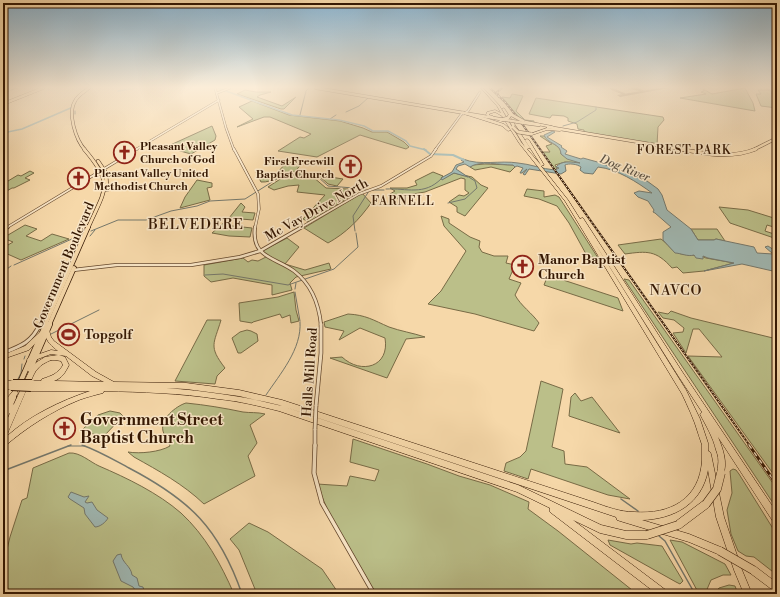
<svg xmlns="http://www.w3.org/2000/svg" width="780" height="597" viewBox="0 0 780 597" font-family="'Libre Bodoni',serif">
<style>
.green{fill:#bbbf89;stroke:#786b46}
.water{fill:#a0b8b3;stroke:#75786c}
.lines{fill:none;stroke-linecap:round;stroke-linejoin:round}
.stream-far1{stroke:#75786c;stroke-width:1}
.stream{stroke:#75786c;stroke-width:1.5}
.river-far1{stroke:#a0b8b3;stroke-width:1.5}
.river{stroke:#a0b8b3;stroke-width:2}
.taxiway{stroke:#957856;stroke-width:2}
.runway{fill:#957856;fill-rule:evenodd}
.minor-far4-casing{stroke:#64472c;stroke-width:2.5}
.minor-far3-casing{stroke:#64472c;stroke-width:3}
.minor-far2-casing{stroke:#64472c;stroke-width:4}
.minor-far1-casing{stroke:#64472c;stroke-width:4.5}
.minor-casing{stroke:#64472c;stroke-width:5}
.major-far3-casing{stroke:#341702;stroke-width:3.5}
.major-far2-casing{stroke:#341702;stroke-width:4}
.major-far1-casing{stroke:#341702;stroke-width:5.5}
.major-casing{stroke:#341702;stroke-width:6}
.highway-casing{stroke:#341702;stroke-width:1}
.minor-far4{stroke:#f9e6c7;stroke-width:1.5}
.minor-far3{stroke:#f9e6c7;stroke-width:2}
.minor-far2{stroke:#f9e6c7;stroke-width:2.5}
.minor-far1{stroke:#f9e6c7;stroke-width:3}
.minor{stroke:#f9e6c7;stroke-width:3.5}
.major-far3{stroke:#f6d8a9;stroke-width:2.5}
.major-far2{stroke:#f6d8a9;stroke-width:3}
.major-far1{stroke:#f6d8a9;stroke-width:4}
.major{stroke:#f6d8a9;stroke-width:4.5}
.highway{fill:#f6d8a9;fill-rule:evenodd}
.rail-far1-casing{stroke:#341702;stroke-width:2}
.rail-casing{stroke:#341702;stroke-width:3}
.rail-far1{stroke:#f9e6c7;stroke-width:1;stroke-dasharray:2;stroke-linecap:butt}
.rail{stroke:#f9e6c7;stroke-width:1.5;stroke-dasharray:4.5;stroke-linecap:butt}
.minor-bridge-casing{stroke:#64472c;stroke-width:4.5;stroke-linecap:butt}
.major-bridge-casing{stroke:#341702;stroke-width:3.5;stroke-linecap:butt}
.highway-bridge-far2-casing{stroke:#341702;stroke-width:4;stroke-linecap:butt}
.highway-bridge-far1-casing{stroke:#341702;stroke-width:8;stroke-linecap:butt}
.highway-bridge-casing{stroke:#341702;stroke-width:9;stroke-linecap:butt}
.minor-bridge{stroke:#f9e6c7;stroke-width:3}
.major-bridge{stroke:#f6d8a9;stroke-width:2.5}
.highway-bridge-far2{stroke:#f6d8a9;stroke-width:3}
.highway-bridge-far1{stroke:#f6d8a9;stroke-width:6}
.highway-bridge{stroke:#f6d8a9;stroke-width:8}
.labels{text-anchor:middle;stroke-width:3;stroke-linejoin:round;paint-order:stroke}
.far-poi-label{font-size:11px;font-weight:bold;fill:#341702;stroke:#f9e6c7;text-anchor:start}
.far-neighbourhood-label{font-size:12px;letter-spacing:1px;fill:#341702;stroke:#f9e6c7}
.far-water-label{font-size:12px;font-style:italic;fill:#5a4f40;stroke:#f9e6c7}
.street-label{font-size:13px;fill:#341702;stroke:#f9e6c7}
.poi-label{font-size:13px;font-weight:bold;fill:#341702;stroke:#f9e6c7;text-anchor:start}
.neighbourhood-label{font-size:14px;letter-spacing:1px;fill:#341702;stroke:#f9e6c7}
.near-poi-label{font-size:16px;font-weight:bold;fill:#341702;stroke:#f9e6c7;text-anchor:start}
</style>
<rect width="100%" height="100%" fill="#f6d8a9"/>
<filter id="stains"><feTurbulence type="fractalNoise" baseFrequency=".005" numOctaves="4"/><feColorMatrix values="0 0 0 0 .2 0 0 0 0 .09 0 0 0 0 .02 0 0 0 .5 -.17"/></filter>
<radialGradient id="worn" r=".72"><stop offset=".6" stop-color="#630" stop-opacity="0"/><stop offset="1" stop-color="#630" stop-opacity=".3"/></radialGradient>
<g class="green">
<path d="M745 88 753 103 755 111 680 98 706 94 701 92 704 91 703 89 712 94Z"/>
<path d="M245 90 256 92H271L260 95 257 97 282 106 296 97 284 109H281L237 94Z"/>
<path d="M758 90H770L773 95H777V108L761 106 756 94H761Z"/>
<path d="M512 94 523 96 516 111 525 120 534 121V123L520 119 502 97 510 98Z"/>
<path d="M536 98 663 117 664 120 658 127 657 145 584 133V130L578 129 577 124 568 121V118L564 116 552 115 550 118 529 114Z"/>
<path d="M252 101 289 115 340 121 363 128 372 132H387L404 142 409 147 406 149 360 135 317 157 278 151 300 137 304 138 311 134 270 117H264L237 127 253 119 239 107Z"/>
<path d="M212 126 216 136 215 140 191 154 166 147Z"/>
<path d="M540 136H544C548 142 556 144 560 149L561 154 562 155 581 163 565 162 555 165 557 169 555 170 543 152H550L546 146 552 144Z"/>
<path d="M287 162 301 164 295 172C282 173 273 183 261 182L256 172 276 174Z"/>
<path d="M485 164 513 165 515 167 510 172 491 167 475 170 470 167 473 165Z"/>
<path d="M30 171 34 173 25 178 30 180 14 188H12L5 192 3 191V184L18 175 21 176Z"/>
<path d="M433 172 443 176 441 178 442 179 454 173 472 177 481 185 488 188 465 216 457 212V207L449 202 459 195 464 196 469 193 465 190V179L461 178 425 192 401 196 398 199 390 194 395 191 390 188H407L417 185 415 181Z"/>
<path d="M294 174 313 177 326 188 348 189 353 195 309 222 303 219 325 195 297 192 299 185 288 186 274 190 268 187 285 176Z"/>
<path d="M318 175 343 179 337 186 328 184Z"/>
<path d="M197 180 212 183V187L207 188 210 200 180 208 185 197Z"/>
<path d="M527 189 544 191V197L555 195 559 197 600 261 586 254 569 223 557 206 539 199 524 196Z"/>
<path d="M362 193 371 203C359 220 346 233 328 243L304 228Z"/>
<path d="M241 203 245 207 242 212 255 213 253 220 229 218 224 225 252 228 250 237 229 236 212 233 229 218Z"/>
<path d="M719 207 748 210 777 219V228L767 225 765 231 777 235V239L730 223Z"/>
<path d="M441 216 449 219V223L470 237 480 241 479 247 482 252 494 256H508L506 263 515 265 509 279 521 283 515 295C521 306 532 313 539 323L534 331 475 314 428 304 441 291 466 251 444 226Z"/>
<path d="M25 225 37 229 26 236 41 241 52 234 69 239 21 260 3 252V248L13 242 3 238Z"/>
<path d="M691 229H717L725 241 716 239 714 240H698Z"/>
<path d="M287 238 299 247 285 264 305 270 329 263 331 269 296 277 290 283 292 290 272 295V285L233 278 211 282 204 276V265L243 258 248 262 252 260 258 261 266 257 260 252Z"/>
<path d="M661 239C666 242 670 249 676 252 685 257 697 253 706 258L734 263 704 271 683 273 677 267 672 268C656 250 647 251 625 254L618 245Z"/>
<path d="M548 275 618 298 623 311 544 285Z"/>
<path d="M624 279 629 280 777 489V509Z"/>
<path d="M294 292 296 310 299 321 291 323 290 315 282 318 280 314 253 322 252 323 240 321 239 303 278 297Z"/>
<path d="M671 311 691 318 777 339V479L688 356 722 357 699 329H693L686 353 673 333 683 332 684 328 674 320 663 318 658 312 668 314Z"/>
<path d="M348 314C366 315 373 320 389 327 400 331 413 333 425 337L406 339 387 378 330 358 342 357C361 375 390 367 385 338L360 328 339 340 344 331 325 327 324 322Z"/>
<path d="M207 320H221C214 344 208 346 225 368L217 376 215 384 175 381Z"/>
<path d="M247 330 251 331 257 334 258 341 241 353H238L232 338 240 332Z"/>
<path d="M541 381 563 389 552 447 564 451 565 464 587 467 630 499 608 495 531 469 528 479 504 471 506 463 520 457 526 451Z"/>
<path d="M575 393 581 401 592 397 620 433 569 416 571 397Z"/>
<path d="M186 403C206 405 224 408 243 412 250 413 257 412 265 414L250 425 257 443 248 456 255 476 204 504C183 484 159 471 134 457L128 452C140 454 160 452 170 446 168 441 164 436 163 431 160 419 176 406 186 403Z"/>
<path d="M110 411 120 413 123 416 104 436 101 438 83 429 98 415Z"/>
<path d="M353 439 427 464 459 476 490 485 529 502 528 509 558 531 637 594H376L327 509 317 484 347 486 350 476 375 481 379 470 350 462Z"/>
<path d="M69 453C80 452 90 462 99 466 127 478 158 493 181 513 205 535 221 564 234 594H3V566L10 537 22 500 27 498 33 468Z"/>
<path d="M733 469 736 470 739 474 777 535V575L754 557 746 556 738 551 731 534 727 510 732 493 730 471Z"/>
<path d="M249 523 268 532 322 569 339 594H257L239 550 230 539Z"/>
<path d="M608 540 631 544 637 543 662 546 683 581 680 584 676 582 610 545Z"/>
<path d="M670 540 682 542 725 564 731 575H723L711 580 705 594H699Z"/>
<path d="M729 585 735 586 738 594H714L719 588Z"/>
</g>
<g class="water">
<path d="M553 131 555 132 547 137 562 146 561 147 567 151 565 154 581 159 583 158 601 163 647 181 658 189 662 195 667 210 691 229 698 240H714L716 239 754 247 757 253 773 254 765 247 768 246 777 252V272L742 264 704 271 734 263 708 258 703 256V259L696 258 694 255C688 257 680 253 675 253L663 240V232L671 227 655 213 653 212 654 210 648 201 638 197 634 193 639 191 652 193C637 182 617 169 598 167L593 174 584 173 580 170 581 167C577 164 569 163 565 165L566 171 561 174 529 169 525 175 523 174 527 169 522 173H520L523 168 517 166 515 167 513 165C500 165 480 160 470 167L465 164 458 166 456 169 468 177 454 173 442 180 441 178 452 172 456 165 464 162 461 160 463 159C480 166 500 160 518 163 530 164 542 169 555 170L559 168 556 167C562 160 571 162 580 163L567 159 561 154C561 143 547 144 544 135Z"/>
<path d="M71 492 84 497 89 496 85 502 87 503 92 502 97 510 108 518C106 522 100 527 95 527L85 514 84 508 70 499 68 497Z"/>
<path d="M121 554C122 563 131 566 132 575L137 578 139 586 143 587 145 594H138L133 587 121 581 113 561 117 555Z"/>
</g>
<g class="lines">
<g class="stream-far1">
<path d="M11 90 17 88"/>
<path d="M3 94 9 91"/>
<path d="M75 111V114"/>
<path d="M346 112 359 106 368 98"/>
<path d="M300 115 306 91 309 88"/>
<path d="M330 119 336 115"/>
<path d="M563 126 577 122 596 110V107"/>
<path d="M386 189C407 188 424 196 441 179"/>
<path d="M371 190H384"/>
<path d="M448 203 465 199 477 188 475 181 467 176"/>
<path d="M91 231 118 220H146L171 211 197 206 210 201 245 199 280 177 293 173 317 176 328 186 366 189"/>
<path d="M355 231 353 216 369 191"/>
<path d="M90 236 95 230"/>
<path d="M74 253 79 242"/>
<path d="M14 265 83 234"/>
<path d="M67 269 73 256"/>
<path d="M3 272 11 266"/>
<path d="M205 275 223 274 288 285 334 269 358 247 356 233"/>
<path d="M295 289 296 283"/>
<path d="M295 292 300 321"/>
<path d="M43 323 61 282"/>
<path d="M51 334 99 310"/>
<path d="M24 359 25 356"/>
<path d="M17 381 21 373 22 364"/>
<path d="M266 395C280 374 302 349 300 322"/>
<path d="M68 446H85"/>
</g>
<g class="stream">
<path d="M82 445C99 451 114 460 129 468 190 500 219 528 242 594"/>
<path d="M3 471 71 445"/>
<path d="M621 499 638 511"/>
<path d="M659 536 665 541 695 594"/>
</g>
<g class="river-far1">
<path d="M218 88 292 115 339 120 364 126 373 131H388L406 141 410 146 426 150"/>
<path d="M118 91 135 88"/>
<path d="M3 133 22 129 73 107"/>
</g>
<path class="river" d="M424 149 430 154 453 155 464 160"/>
<g class="taxiway">
<path d="M610 88 624 94"/>
<path d="M632 88 643 91"/>
</g>
<path class="runway" d="M659 88H669L620 97 617 95Z"/>
<defs>
<g id="minor-far4">
<path d="M215 88 226 128 234 150"/>
<path d="M217 93 230 88"/>
<path d="M463 114 468 111 480 92"/>
<path d="M135 150 219 100"/>
<path d="M435 150 463 112"/>
</g>
<g id="minor-far3">
<path d="M234 149 258 194 259 209 255 228"/>
<path d="M6 228 137 149"/>
<path d="M300 228 359 194 381 186 431 156 436 149"/>
</g>
<g id="minor-far2">
<path d="M255 227C251 258 275 257 294 271 311 284 319 305 321 325"/>
<path d="M3 230 8 227"/>
<path d="M73 270 117 265H191L240 257 260 251 302 227"/>
<path d="M40 325 63 275 68 271"/>
</g>
<g id="minor-far1">
<path d="M3 353C21 346 32 342 40 324"/>
<path d="M316 406 321 353V324"/>
<path d="M315 446V429"/>
</g>
<path id="minor" d="M315 445 314 473 322 503 374 594"/>
<g id="major-far3">
<path d="M316 88 494 118"/>
<path d="M3 104 43 88"/>
<path d="M524 123 539 125"/>
<path d="M548 127 686 150"/>
<path d="M85 150C76 140 67 113 75 101 78 95 84 92 89 88"/>
<path d="M753 150 777 138"/>
</g>
<g id="major-far2">
<path d="M84 149C115 185 105 189 88 228"/>
<path d="M680 149C706 154 731 159 756 149"/>
<path d="M98 161 106 173 107 190"/>
</g>
<g id="major-far1">
<path d="M45 325 88 227"/>
<path d="M49 325 74 268"/>
</g>
<g id="major">
<path d="M30 370 50 324"/>
<path d="M19 385 46 324"/>
<path d="M3 422 14 397"/>
</g>
<g id="highway">
<path d="M481 88H483L499 105 521 142 525 147 502 109 504 108 530 148 527 149 541 165 525 140 527 139 529 140 544 165 541 166 568 200 580 219 582 218H583L683 373 777 513V524L774 523 718 437C723 449 728 463 723 475L721 476 719 475C717 472 718 470 718 466 719 460 718 455 716 450 713 437 706 426 700 414L702 412 679 377 594 242 686 390 700 419 708 443V451L710 452 711 454 724 517 742 570 752 594H744L734 570 716 517 708 470C702 504 674 519 642 520L689 534 723 548 724 551 723 554 720 555 689 542 620 521 617 520 616 517 282 406 239 396 186 389 166 388C205 391 241 396 279 405L518 485 601 525 626 531H647L650 532 651 535 650 538 647 539H626L600 533 573 520 667 591 668 594H657L550 512V508L517 492 279 411C259 406 239 401 218 399 180 393 142 392 104 391L103 393C95 395 87 397 79 400 52 411 27 427 5 446L3 447V440L4 439H3V429L10 413 3 417V411L14 404 31 367 37 362 45 357 51 356 58 355 51 354 30 362H28L27 360 28 358 51 350 58 351C52 346 46 342 45 333L29 350 3 359V355L25 346 40 332H44L45 333V330H49L51 337 54 341 96 372 114 382 186 383 239 390 282 400 593 502C607 507 620 512 634 512 670 515 700 499 702 460 702 455 702 450 702 445 701 441 699 437 698 433 694 419 688 407 682 394L565 201 519 143 502 116 495 112 489 114V115L493 116V118H491L486 115 487 112 495 110 501 113 497 106ZM59 355 66 356 92 376 104 382 54 381C62 378 65 373 69 365L65 357ZM51 360H55L61 361 63 365C58 374 51 376 42 379L41 381H31C35 370 39 365 51 360ZM29 384 32 385 29 386 28 388 29 390 31 391H90C60 401 29 416 6 437Z"/>
<path d="M464 112 480 116 504 124 511 130 508 131 502 126 464 114Z"/>
<path d="M522 120 552 126 554 127 552 128 523 122 521 121Z"/>
<path d="M547 128 560 129 562 130 560 131 547 130 532 135 530 134Z"/>
<path d="M3 380 15 381 16 383 15 385H13L14 387 13 389 3 390Z"/>
<path d="M15 390 17 391 18 393 17 395 5 409 3 410V403L13 391Z"/>
<path d="M706 500 709 501 710 504 709 507 681 528 678 529 675 528 674 525 675 522 703 501Z"/>
<path d="M753 566 756 567 777 583V592L774 591 750 573 749 570 750 567Z"/>
</g>
</defs>
<use href="#minor-far4" class="minor-far4-casing"/>
<use href="#minor-far3" class="minor-far3-casing"/>
<use href="#minor-far2" class="minor-far2-casing"/>
<use href="#minor-far1" class="minor-far1-casing"/>
<use href="#minor" class="minor-casing"/>
<use href="#major-far3" class="major-far3-casing"/>
<use href="#major-far2" class="major-far2-casing"/>
<use href="#major-far1" class="major-far1-casing"/>
<use href="#major" class="major-casing"/>
<use href="#highway" class="highway-casing"/>
<use href="#minor-far4" class="minor-far4"/>
<use href="#minor-far3" class="minor-far3"/>
<use href="#minor-far2" class="minor-far2"/>
<use href="#minor-far1" class="minor-far1"/>
<use href="#minor" class="minor"/>
<use href="#major-far3" class="major-far3"/>
<use href="#major-far2" class="major-far2"/>
<use href="#major-far1" class="major-far1"/>
<use href="#major" class="major"/>
<use href="#highway" class="highway"/>
<defs>
<g id="rail-far1">
<path d="M490 88 505 102 518 118 750 446"/>
<path d="M499 97 497 92 502 88"/>
</g>
<path id="rail" d="M749 445 777 485"/>
</defs>
<use href="#rail-far1" class="rail-far1-casing"/>
<use href="#rail" class="rail-casing"/>
<use href="#rail-far1" class="rail-far1"/>
<use href="#rail" class="rail"/>
<defs>
<path id="minor-bridge" d="M315 429 316 406"/>
<path id="major-bridge" d="M494 118 524 123"/>
<g id="highway-bridge-far2">
<path d="M512 115 523 121"/>
<path d="M501 120 508 118 510 115"/>
<path d="M513 127 518 132 531 134"/>
</g>
<g id="highway-bridge-far1">
<path d="M13 383H32"/>
<path d="M11 387 31 388"/>
</g>
<g id="highway-bridge">
<path d="M706 504 717 489 721 473"/>
<path d="M647 535 678 525"/>
<path d="M720 551 753 570"/>
</g>
</defs>
<use href="#minor-bridge" class="minor-bridge-casing"/>
<use href="#major-bridge" class="major-bridge-casing"/>
<use href="#highway-bridge-far2" class="highway-bridge-far2-casing"/>
<use href="#highway-bridge-far1" class="highway-bridge-far1-casing"/>
<use href="#highway-bridge" class="highway-bridge-casing"/>
<use href="#minor-bridge" class="minor-bridge"/>
<use href="#major-bridge" class="major-bridge"/>
<use href="#highway-bridge-far2" class="highway-bridge-far2"/>
<use href="#highway-bridge-far1" class="highway-bridge-far1"/>
<use href="#highway-bridge" class="highway-bridge"/>
</g>
<linearGradient id="sky" x2="0" y2="1"><stop stop-color="#8bb6d3"/><stop offset="0.51" stop-color="#fbedd8"/><stop offset="1" stop-color="#fbedd8" stop-opacity="0"/></linearGradient>
<rect width="780" height="171" fill="url(#sky)"/>
<defs>
<symbol id="church-ring" viewBox="-11 -11 22 22"><circle r="9.5" fill="#f9e6c7" stroke="#8f2418" stroke-width="1.5"/><path d="M-1.2-6h2.4v3.5h3.3v2.4h-3.3V6h-2.4V-.1h-3.3v-2.4h3.3Z" fill="#8f2418"/></symbol>
<symbol id="stadium-ring" viewBox="-11 -11 22 22"><circle r="9.5" fill="#f9e6c7" stroke="#8f2418" stroke-width="1.5"/><path d="M0-5a6.5 5 0 1 0 0 10a6.5 5 0 1 0 0-10ZM-3.5-1.8h7v3.6h-7Z" fill="#8f2418"/></symbol>
</defs>
<g fill-rule="evenodd">
<use href="#church-ring" x="112" y="140" width="25" height="25"/>
<use href="#church-ring" x="338" y="154" width="25" height="25"/>
<use href="#church-ring" x="66" y="166" width="25" height="25"/>
<use href="#church-ring" x="510" y="254" width="25" height="25"/>
<use href="#stadium-ring" x="56" y="322" width="25" height="25"/>
<use href="#church-ring" x="52" y="416" width="25" height="25"/>
</g>
<g class="labels">
<g class="far-poi-label">
<text x="140" y="150">Pleasant Valley<tspan x="140" dy="13">Church of God</tspan></text>
<text x="334" y="165" text-anchor="end">First Freewill<tspan x="334" dy="13">Baptist Church</tspan></text>
<text x="94" y="177">Pleasant Valley United<tspan x="94" dy="13">Methodist Church</tspan></text>
</g>
<g class="far-neighbourhood-label">
<text x="684" y="154">FOREST PARK</text>
<text x="403" y="205">FARNELL</text>
</g>
<g class="far-water-label">
<text transform="translate(625 168) rotate(22)" y="4">Dog River</text>
</g>
<g class="street-label">
<text transform="translate(316 209) rotate(-29)" y="5">Mc Vay Drive North</text>
<text transform="translate(63 265) rotate(-67)" y="5">Government Boulevard</text>
<text transform="translate(309 372) rotate(-86)" y="5">Halls Mill Road</text>
</g>
<g class="poi-label">
<text x="538" y="264">Manor Baptist<tspan x="538" dy="15">Church</tspan></text>
<text x="84" y="339">Topgolf</text>
</g>
<g class="neighbourhood-label">
<text x="196" y="229">BELVEDERE</text>
<text x="676" y="295">NAVCO</text>
</g>
<g class="near-poi-label">
<text x="80" y="425">Government Street<tspan x="80" dy="18">Baptist Church</tspan></text>
</g>
</g>
<rect width="780" height="597" fill="none" stroke="#f6d8a9" stroke-width="16"/>
<rect x="4" y="4" width="772" height="589" fill="none" stroke="#341702" stroke-width="2"/>
<rect x="8" y="8" width="764" height="581" fill="none" stroke="#341702"/>
<rect width="100%" height="100%" filter="url(#stains)"/>
<rect width="100%" height="100%" fill="url(#worn)"/>
</svg>
